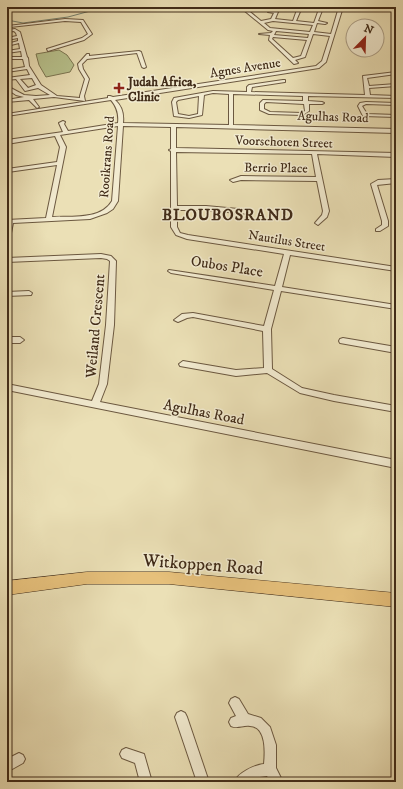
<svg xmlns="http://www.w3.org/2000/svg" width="403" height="789" viewBox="0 0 403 789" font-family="'IM FELL DW Pica',serif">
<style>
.green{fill:#b8c28d;stroke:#7c7652}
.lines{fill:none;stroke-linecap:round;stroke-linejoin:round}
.stream{stroke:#758371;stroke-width:1}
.minor-casing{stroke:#6b5840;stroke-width:2}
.major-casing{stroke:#402b18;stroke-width:1}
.minor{fill:#f2ebd0;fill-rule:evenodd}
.major{fill:#e6c07b;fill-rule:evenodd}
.poi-dot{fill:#8f2418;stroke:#f2ebd0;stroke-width:1.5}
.labels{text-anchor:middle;stroke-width:3;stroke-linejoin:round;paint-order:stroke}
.far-street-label{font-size:13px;fill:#402b18;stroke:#f2ebd0}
.far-poi-label{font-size:13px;font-weight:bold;fill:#402b18;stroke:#f2ebd0;text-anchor:start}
.street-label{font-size:15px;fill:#402b18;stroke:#f2ebd0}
.far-district-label{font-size:16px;font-weight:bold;letter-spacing:1px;fill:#402b18;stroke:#f2ebd0}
.near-street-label{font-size:18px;fill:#402b18;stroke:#f2ebd0}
</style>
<rect width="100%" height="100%" fill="#ebe0b6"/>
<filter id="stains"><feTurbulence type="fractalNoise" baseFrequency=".005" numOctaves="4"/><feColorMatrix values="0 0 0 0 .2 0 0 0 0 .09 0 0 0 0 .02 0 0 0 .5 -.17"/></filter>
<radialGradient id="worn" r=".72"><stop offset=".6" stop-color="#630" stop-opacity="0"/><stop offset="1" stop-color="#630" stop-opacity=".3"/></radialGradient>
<path class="green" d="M59 50 67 55 74 65 70 72 46 77 39 65 36 54Z"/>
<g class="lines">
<g class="stream">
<path d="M152 7H157"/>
<path d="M7 20 23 23 68 17 105 7"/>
</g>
<defs>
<g id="minor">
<path d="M240 7H244L261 21 271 19 274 13 268 12V10L275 11 276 7H280L275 19 293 21 298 7H302L296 21 314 23 319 9 316 7 323 8 318 21 327 23 325 24 317 23 314 32 331 34 339 7H343L326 62 319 68 115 100C122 106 124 114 123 123L229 125V94L213 93 204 95 202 115 189 118 174 116 172 102 174 98 213 91 247 92V87L249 85 283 80H285V82L252 87 251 92 365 95 363 76 396 72V74L367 78 369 86 396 84V86L369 88 370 95 396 96V98L308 96V101L322 102 324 103 322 104H309V111L303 115 269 114 260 110V103L263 100 303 101V96L233 94V125L396 129V133L176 127V148L396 153V157L317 154 329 211 327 217 318 225 315 223 322 215 323 211 317 181 241 180 233 182 230 180 241 176 316 177 312 154 176 152 177 206H206L249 210 252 212 249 214 206 210H177V227L180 233 188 235 396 267V271L290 255 282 287 396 305V309L281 291 271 329 272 369 302 388 334 395 396 406V412L334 401 300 393 267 373 236 376 180 366 179 364 183 361 236 370 264 368 263 331 193 317 187 318 178 322 174 320 182 314 193 313 264 326 274 290 171 273 168 271 169 270 275 286 284 254 187 239 176 235 171 227V151L169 150 171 149V127L123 126 118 201 113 209 107 213 90 219 13 223 10 238 7 240V220L46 218 57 165 8 172 7 169 57 162 60 147 55 136 7 144V140L63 132 59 123 63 121 65 122 64 124 68 131 118 123C119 114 117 107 111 100L7 116V114L108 98V96H110L113 97 316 66 322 61 330 36 313 34 305 57 295 60 298 63 294 64 269 40 270 35 259 34 271 33 273 31 268 30ZM273 21 313 25 310 32 270 28 264 23ZM276 31 309 34 308 38 274 35ZM273 37 307 40 301 56 293 58 272 39ZM199 96 198 114 189 116 178 114 176 102 178 100ZM266 102 304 104 305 111 302 113 270 112 264 109V104ZM118 126 112 201C101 220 72 216 52 217L66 147 60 135Z"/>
<path d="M65 19 83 20 92 34 84 40 48 51 47 49 82 38 88 34 81 22 65 21 10 27 8 26Z"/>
<path d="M15 29 20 32 27 57 28 58 29 66 41 85 57 96 80 98V96L85 79 79 69 78 64 87 54H89V56L139 51 141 52 146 67 144 68 142 67 137 53 87 59 82 64 83 69 89 79 84 96 85 101 54 97 33 99 39 107 37 108 29 100 7 102V100L24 97 16 95 7 89V86L24 95 36 96 50 95 38 88 25 91 16 79 7 80V78L30 75 27 69 7 72V70L25 67 23 59H7V57H22L21 51 7 53V51L20 49 19 43 7 46V44L18 41V38L7 40V38L17 36 16 33 14 31 7 32V30ZM32 78 36 85 28 88 20 79Z"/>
<path d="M366 102 396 103V105L366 104 362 106 367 114 396 115V117L363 116 358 106 360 103Z"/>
<path d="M396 179V183L377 185 388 221V226L380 231H376V229L382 225V221L371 184 378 180Z"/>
<path d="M101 254 111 256 116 261 114 325 107 384 100 402 396 460V468L7 390V384L92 401 99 384 106 325 110 261 107 259 101 258 7 262V258Z"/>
<path d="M29 291 32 293 31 295 7 296V292Z"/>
<path d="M7 337H20L24 340 20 343H7Z"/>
<path d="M343 338 396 347V353L340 343 339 341 340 339Z"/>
<path d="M235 697 239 699 248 714 261 718 270 727 276 745V768L283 782H271L267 776 260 777 251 782H234C238 773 254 765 264 764 265 753 267 727 250 726 243 725 237 729 231 726L229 722 231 718 236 716 229 703 231 699Z"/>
<path d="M181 711 185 713 187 717 209 782H197L175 717 177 713Z"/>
<path d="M126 748 144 754 152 782H140L135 763 122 758 120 754 122 750Z"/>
<path d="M19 753 23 755 25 759 23 763 7 772V759Z"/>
</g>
<path id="major" d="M87 572H169L396 593V607L169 584H87L7 595V581Z"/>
</defs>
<use href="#minor" class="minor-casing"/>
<use href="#major" class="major-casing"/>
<use href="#minor" class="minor"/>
<use href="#major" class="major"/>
</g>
<path class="poi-dot" d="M117 82h4v4h4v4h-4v4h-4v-4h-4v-4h4z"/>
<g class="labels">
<g class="far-street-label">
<text transform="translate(245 67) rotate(-9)" y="5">Agnes Avenue</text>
<text transform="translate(333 116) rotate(2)" y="5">Agulhas Road</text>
<text transform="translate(284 141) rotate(2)" y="5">Voorschoten Street</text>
<text transform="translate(106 157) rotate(-86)" y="5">Rooikrans Road</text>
<text transform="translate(276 167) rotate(1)" y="5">Berrio Place</text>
<text transform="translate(287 240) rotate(9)" y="5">Nautilus Street</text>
</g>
<g class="far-poi-label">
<text x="128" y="86">Judah Africa,<tspan x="128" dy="15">Clinic</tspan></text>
</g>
<g class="street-label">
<text transform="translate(227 266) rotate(9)" y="5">Oubos Place</text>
<text transform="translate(95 326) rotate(-85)" y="5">Weiland Crescent</text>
<text transform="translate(204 412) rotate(11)" y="5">Agulhas Road</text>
</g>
<g class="far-district-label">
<text x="228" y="220">BLOUBOSRAND</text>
</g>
<g class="near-street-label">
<text transform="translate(203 564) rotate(4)" y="6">Witkoppen Road</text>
</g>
</g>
<rect width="403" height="789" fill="none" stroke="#ebe0b6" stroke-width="24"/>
<rect x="8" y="8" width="387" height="773" fill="none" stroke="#402b18" stroke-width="2"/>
<rect x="12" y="12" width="379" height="765" fill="none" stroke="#402b18"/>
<g transform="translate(365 38) rotate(23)"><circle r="19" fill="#f2ebd0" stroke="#ab9e86"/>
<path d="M0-3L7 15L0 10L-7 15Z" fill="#8f2418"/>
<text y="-6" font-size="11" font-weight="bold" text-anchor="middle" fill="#402b18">N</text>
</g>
<rect width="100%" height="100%" filter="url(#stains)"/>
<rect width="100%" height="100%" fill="url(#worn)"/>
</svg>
